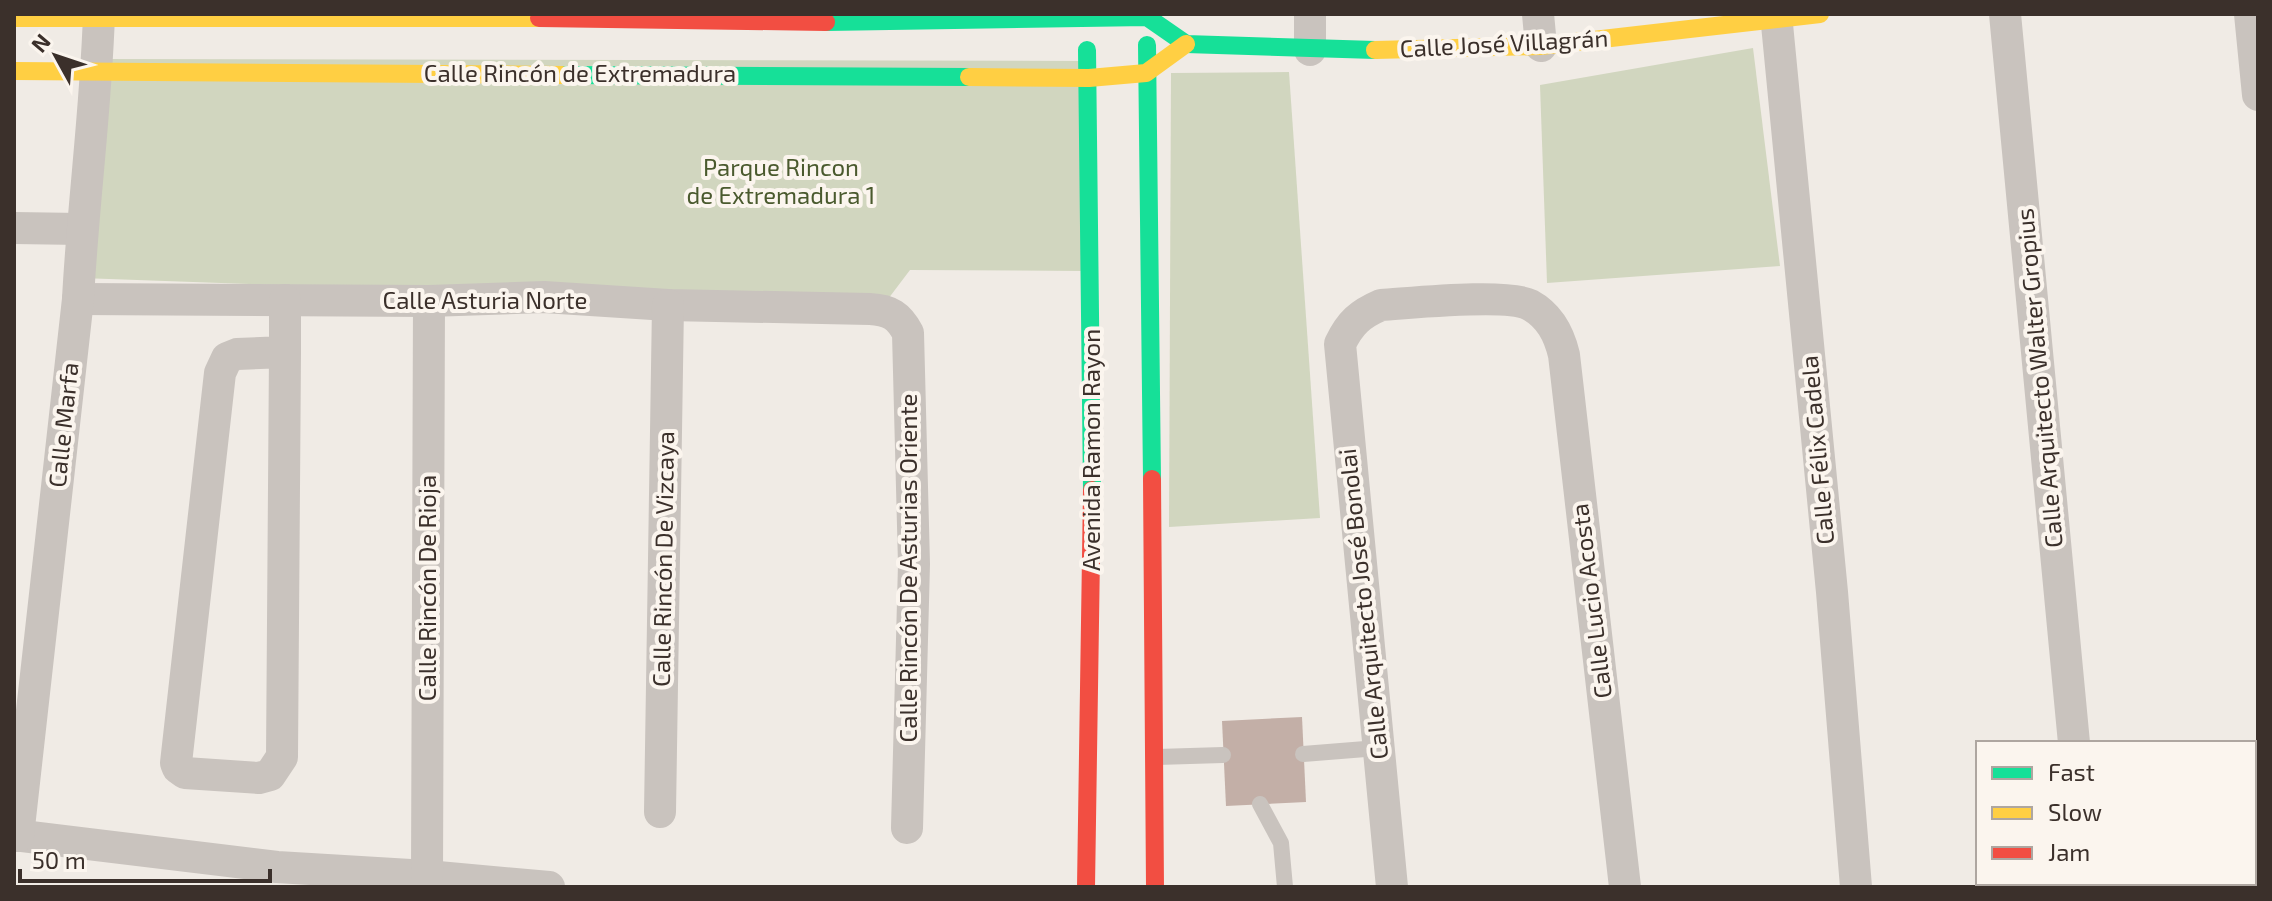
<svg xmlns="http://www.w3.org/2000/svg" width="2272" height="901" viewBox="0 0 2272 901" font-family="'Exo 2',sans-serif">
<style>
.green{fill:#d1d6bf}
.building{fill:#c3afa7}
.lines{fill:none;stroke-linecap:round;stroke-linejoin:round}
.lane{stroke:#c9c3be;stroke-width:16}
.street{stroke:#c9c3be;stroke-width:32}
.fast{stroke:#16e098;stroke-width:18}
.slow{stroke:#ffcf43;stroke-width:18}
.jam{stroke:#f24e42;stroke-width:18}
.labels{text-anchor:middle;stroke-width:8;stroke-linejoin:round;paint-order:stroke}
.street-label{font-size:24px;fill:#3b302b;stroke:#fbf5ee}
.park-label{font-size:24px;fill:#4a5a2e;stroke:#fbf5ee}
</style>
<rect width="100%" height="100%" fill="#f0ebe5"/>
<g class="green">
<path d="M1753 48 1780 266 1547 283 1540 85Z"/>
<path d="M95 59 1089 61 1084 271 910 270 882 307 81 278Z"/>
<path d="M1289 72 1320 518 1169 527 1171 73Z"/>
</g>
<path class="building" d="M1302 717 1306 802 1226 806 1222 721Z"/>
<g class="lines">
<g class="lane">
<path d="M1303 754 1378 748"/>
<path d="M1157 757 1223 755"/>
<path d="M1260 804 1281 843 1285 887"/>
</g>
<g class="street">
<path d="M1310 14V50"/>
<path d="M1538 14 1541 46"/>
<path d="M1776 14 1832 592 1856 887"/>
<path d="M2005 14 2074 743"/>
<path d="M2250 14 2258 95"/>
<path d="M14 228 81 229"/>
<path d="M78 299 429 301 544 297 668 305 870 309C890 310 899 316 908 333L914 564 907 828"/>
<path d="M285 300V352L282 757 270 775 259 778 185 773 178 768 176 763 220 373 227 358 237 354 285 352"/>
<path d="M660 812 668 305"/>
<path d="M14 835 277 867 427 876 549 887"/>
<path d="M18 836 78 299C83 204 96 109 99 14"/>
<path d="M427 876 429 301"/>
<path d="M2088 883V887"/>
<path d="M1392 887 1340 344C1350 323 1360 314 1381 305 1413 303 1507 293 1530 305 1550 316 1559 334 1564 355L1625 887"/>
</g>
<g class="fast">
<path d="M826 22 1147 17 1186 44 1375 50"/>
<path d="M1147 45 1152 479"/>
<path d="M1087 50 1092 490"/>
<path d="M562 75 969 77"/>
</g>
<g class="slow">
<path d="M14 18H539"/>
<path d="M1375 50 1541 46 1820 14"/>
<path d="M14 71 562 75"/>
<path d="M969 77 1089 78 1146 73 1186 44"/>
</g>
<g class="jam">
<path d="M539 18 826 22"/>
<path d="M1152 479 1155 887"/>
<path d="M1086 887 1092 490"/>
</g>
</g>
<g class="labels">
<g class="street-label">
<text transform="translate(1504 44) rotate(-3)" y="8">Calle José Villagrán</text>
<text x="580" y="82">Calle Rincón de Extremadura</text>
<text x="485" y="309">Calle Asturia Norte</text>
<text transform="translate(2040 378) rotate(-95)" y="8">Calle Arquitecto Walter Gropius</text>
<text transform="translate(64 425) rotate(-84)" y="8">Calle Marfa</text>
<text transform="translate(1092 450) rotate(-90)" y="8">Avenida Ramon Rayon</text>
<text transform="translate(1818 450) rotate(-95)" y="8">Calle Félix Cadela</text>
<text transform="translate(664 559) rotate(-89)" y="8">Calle Rincón De Vizcaya</text>
<text transform="translate(909 568) rotate(-90)" y="8">Calle Rincón De Asturias Oriente</text>
<text transform="translate(428 588) rotate(-90)" y="8">Calle Rincón De Rioja</text>
<text transform="translate(1592 601) rotate(-97)" y="8">Calle Lucio Acosta</text>
<text transform="translate(1364 604) rotate(-96)" y="8">Calle Arquitecto José Bonolai</text>
</g>
<g class="park-label">
<text x="781" y="176">Parque Rincon<tspan x="781" dy="28">de Extremadura 1</tspan></text>
</g>
</g>
<rect width="2272" height="901" fill="none" stroke="#3b302b" stroke-width="32"/>
<rect x="1976" y="741" width="280" height="144" fill="#fbf5ee" stroke="#aea6a0" stroke-width="2"/>
<rect x="1992" y="767" width="40" height="12" fill="#16e098" stroke="#aea6a0" stroke-width="2"/>
<text x="2048" y="781" font-size="24" fill="#3b302b">Fast</text>
<rect x="1992" y="807" width="40" height="12" fill="#ffcf43" stroke="#aea6a0" stroke-width="2"/>
<text x="2048" y="821" font-size="24" fill="#3b302b">Slow</text>
<rect x="1992" y="847" width="40" height="12" fill="#f24e42" stroke="#aea6a0" stroke-width="2"/>
<text x="2048" y="861" font-size="24" fill="#3b302b">Jam</text>
<g transform="translate(56 56) rotate(310)" stroke="#fbf5ee" stroke-width="6" paint-order="stroke">
<path d="M0-6L14 30L0 20L-14 30Z" fill="#3b302b"/>
<text y="-12" font-size="22" font-weight="bold" text-anchor="middle" fill="#3b302b">N</text>
</g>
<path d="M20 869v12h250v-12" fill="none" stroke="#3b302b" stroke-width="4"/>
<text x="32" y="869" font-size="24" fill="#3b302b" stroke="#fbf5ee" stroke-width="6" paint-order="stroke">50 m</text>
</svg>
